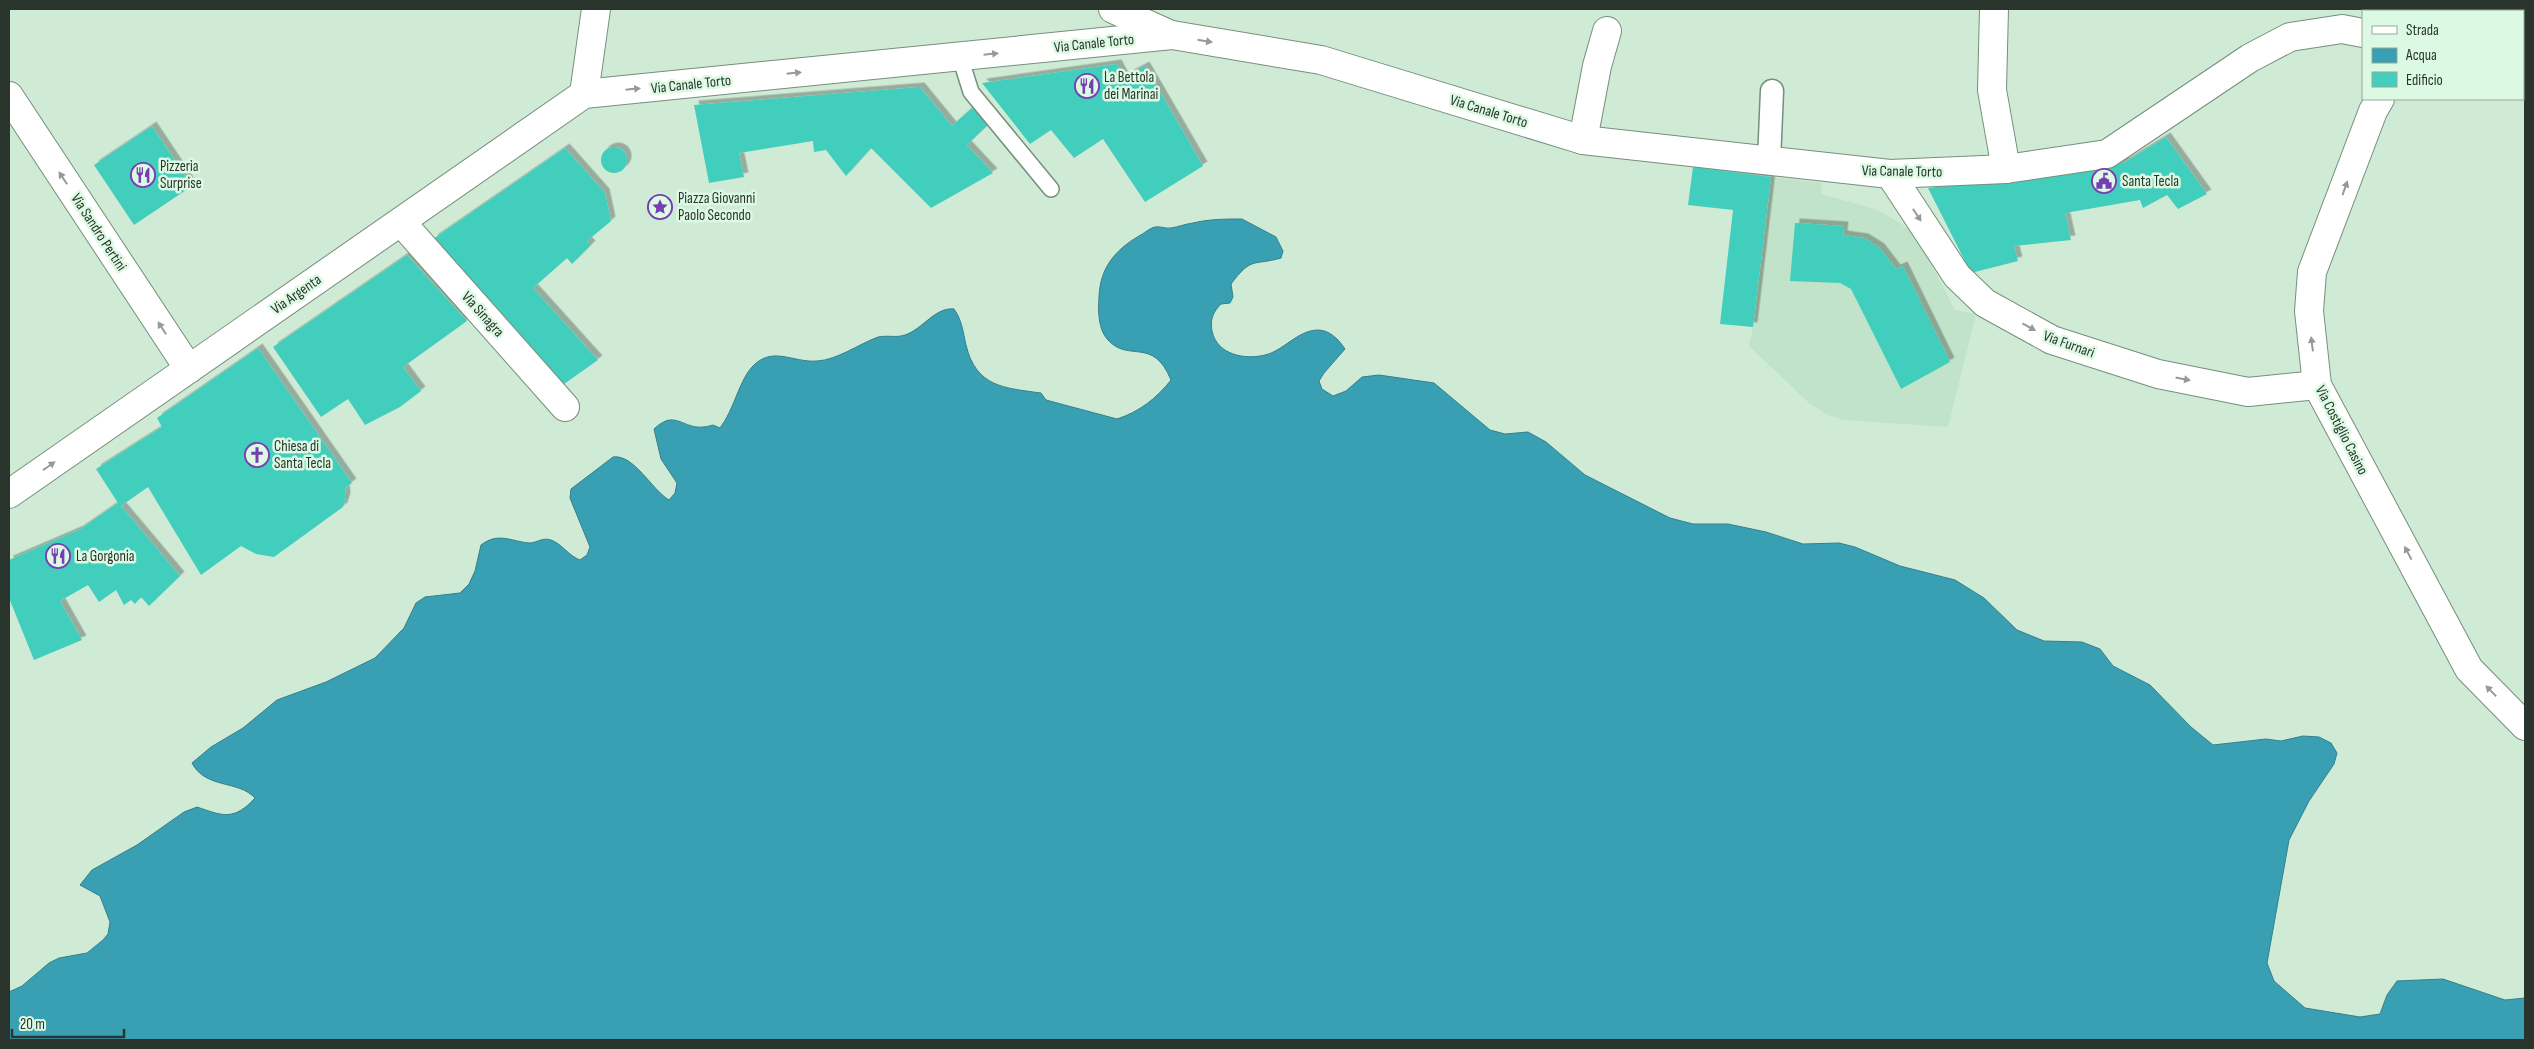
<svg xmlns="http://www.w3.org/2000/svg" width="2534" height="1049" viewBox="0 0 2534 1049" font-family="'Sofia Sans Condensed',sans-serif">
<style>
.built{fill:#c0e3c9}
.water{fill:#39a0b3;stroke:#34808a}
.building{fill:#43cebd;filter:url(#shadow)}
.lines{fill:none;stroke-linecap:round;stroke-linejoin:round}
.service-casing{stroke:#758f7c;stroke-width:18}
.pedestrian-casing{stroke:#758f7c;stroke-width:25}
.minor-casing{stroke:#758f7c;stroke-width:30}
.tertiary-casing{stroke:#758f7c;stroke-width:30}
.service{stroke:#fff;stroke-width:15}
.pedestrian{stroke:#fff;stroke-width:22}
.minor{stroke:#fff;stroke-width:28}
.tertiary{stroke:#fff;stroke-width:28}
.oneway{fill:#949a96}
.labels{text-anchor:middle;stroke-width:5;stroke-linejoin:round;paint-order:stroke}
.street-label{font-size:15px;fill:#29342c;stroke:#dcf9e3}
.poi-label{font-size:15px;fill:#29342c;stroke:#dcf9e3;text-anchor:start}
</style>
<defs>
<filter id="shadow"><feDropShadow dx="4.5" dy="-4.5" stdDeviation="0" flood-color="#0004"/></filter>
</defs>
<rect width="100%" height="100%" fill="#cfebd6"/>
<path class="built" d="M1771 177 1822 183 1821 194 1875 209 1890 217 1909 229 1918 239 1955 310 1976 314 1948 427 1843 420 1828 415 1809 403 1749 346 1753 327Z"/>
<path class="water" d="M1242 219 1276 237 1283 251 1281 258C1253 266 1252 256 1231 284L1233 297 1230 303 1221 304C1213 312 1210 319 1212 331 1217 355 1245 360 1265 355 1283 351 1298 330 1318 330 1330 330 1339 340 1345 349L1324 373 1319 381 1322 389 1333 396 1346 391 1362 377 1379 375 1434 383 1490 430 1505 434 1528 432 1546 442 1585 475 1670 518 1693 524H1728L1766 532 1803 544 1839 543 1855 547 1900 566 1955 580 1984 598 2017 630 2044 641 2082 642 2100 649 2113 666 2150 685 2191 727 2213 745 2266 739 2281 741 2303 736 2319 737 2331 743 2337 753 2334 764 2309 801 2289 840 2267 963 2274 981 2305 1008 2360 1017 2380 1014 2387 995 2397 981 2443 979 2505 1000 2525 998V1040H9V992L22 986 49 963 59 958 87 953 103 940 108 934 110 922 100 896 80 885 92 870 137 845 184 812 197 807C223 816 234 821 255 798 239 780 205 789 192 763L211 747 243 728 277 700 326 682 375 658 404 628 416 603 425 597 460 593 469 584 475 571 481 545C498 532 510 541 529 543 537 543 542 537 551 540 562 544 569 556 580 560L587 555 590 547 570 498 571 489 613 457C634 454 651 489 669 500L675 493 677 483 661 459 654 429C678 406 683 435 713 425L720 428C734 410 739 381 752 367 772 345 793 363 817 361 837 360 859 344 878 337 888 335 896 338 905 335 923 329 935 307 954 309 962 320 963 332 966 345 976 387 1004 388 1041 393L1046 400 1117 419C1139 412 1157 398 1171 380 1153 336 1129 363 1108 340 1098 330 1098 310 1099 297 1100 268 1115 250 1139 236 1143 234 1150 228 1155 227 1160 226 1166 229 1171 228 1178 227 1185 224 1193 223 1209 219 1226 219 1242 219Z"/>
<g class="building">
<path d="M2369 9H2422L2421 11H2368Z"/>
<path d="M1117 64 1124 77 1145 66 1203 166 1145 202 1103 139 1074 158 1051 130 1030 144 982 83Z"/>
<path d="M920 87 952 126 972 108 989 124 967 145 993 173 931 208 871 148 846 176 826 150 814 152 813 141 739 153 744 177 709 183 694 105Z"/>
<path d="M152 126 192 186 134 225 94 165Z"/>
<path d="M2166 137 2207 194 2178 209 2167 195 2143 208 2140 200 2065 213 2071 240 2014 246 2018 261 1971 273 1928 188 2056 175 2125 162Z"/>
<circle cx="614" cy="160" r="13"/>
<path d="M565 148 605 193 611 221 587 241 591 245 572 264 567 258 533 288 598 360 564 384 433 239Z"/>
<path d="M1693 167 1771 177 1753 327 1720 324 1733 210 1688 205Z"/>
<path d="M1795 223 1844 226 1843 235 1864 238 1880 248 1896 269 1903 266 1950 362 1901 389 1851 289 1840 283 1790 281Z"/>
<path d="M407 255 467 321 403 367 421 391 400 407 365 425 348 399 321 417 273 347Z"/>
<path d="M258 348 352 483 345 488 346 497 343 507 274 557 256 554 241 546 201 575 148 487 121 506 180 576 149 606 141 597 135 604 131 600 124 605 116 590 99 602 88 585 60 601 82 640 34 660 9 598V560L79 530 118 503 96 469 162 427 157 418Z"/>
</g>
<g class="lines">
<defs>
<path id="service" d="M960 57 971 92 1051 189"/>
<path id="pedestrian" d="M1769 161 1772 91"/>
<g id="minor">
<path d="M1994 9 1992 90 2006 169"/>
<path d="M2380 99 2373 111 2312 272 2309 311 2317 385 2469 669 2525 726"/>
<path d="M1583 140 1597 66 1607 31"/>
<path d="M1890 174 1957 276 1985 303 2052 340 2158 374 2248 392 2317 385"/>
<path d="M401 222 565 407"/>
</g>
<g id="tertiary">
<path d="M1113 9 1171 35"/>
<path d="M2523 58 2525 59"/>
<path d="M584 94 596 9"/>
<path d="M9 96 189 369"/>
<path d="M9 494 584 94 1172 35 1321 60 1583 140 1890 174 2006 169 2107 154 2250 58 2290 37 2342 29 2363 33"/>
</g>
</defs>
<use href="#service" class="service-casing"/>
<use href="#pedestrian" class="pedestrian-casing"/>
<use href="#minor" class="minor-casing"/>
<use href="#tertiary" class="tertiary-casing"/>
<use href="#service" class="service"/>
<use href="#pedestrian" class="pedestrian"/>
<use href="#minor" class="minor"/>
<use href="#tertiary" class="tertiary"/>
</g>
<defs><path id="oneway-solid" d="M-6-.8H1V-3.2L6.5 0L1 3.2V.8H-6Z" transform="scale(1.25)"/></defs>
<g class="oneway">
<use href="#oneway-solid" transform="translate(1205 41) rotate(9)"/>
<use href="#oneway-solid" transform="translate(991 54) rotate(-6)"/>
<use href="#oneway-solid" transform="translate(794 73) rotate(-6)"/>
<use href="#oneway-solid" transform="translate(633 89) rotate(-6)"/>
<use href="#oneway-solid" transform="translate(63 178) rotate(-123)"/>
<use href="#oneway-solid" transform="translate(2345 188) rotate(-70)"/>
<use href="#oneway-solid" transform="translate(1917 215) rotate(57)"/>
<use href="#oneway-solid" transform="translate(2029 327) rotate(29)"/>
<use href="#oneway-solid" transform="translate(162 328) rotate(-123)"/>
<use href="#oneway-solid" transform="translate(2312 344) rotate(-97)"/>
<use href="#oneway-solid" transform="translate(2183 379) rotate(11)"/>
<use href="#oneway-solid" transform="translate(49 466) rotate(-35)"/>
<use href="#oneway-solid" transform="translate(2408 553) rotate(-118)"/>
<use href="#oneway-solid" transform="translate(2491 691) rotate(-134)"/>
</g>
<defs>
<symbol id="restaurant-ring" viewBox="-11 -11 22 22"><circle r="9.5" fill="#dcf9e3" stroke="#773eb4" stroke-width="1.5"/><path d="M-5-6h1v4h1v-4h1v4h1v-4h1v5L-1.5 .5V6h-2V.5L-5-1ZM5-6V6H3V1.5H1.5Q1.5-4 5-6Z" fill="#773eb4"/></symbol>
<symbol id="civic-ring" viewBox="-11 -11 22 22"><circle r="9.5" fill="#dcf9e3" stroke="#773eb4" stroke-width="1.5"/><path d="M-.6-6.5H3V-4.5H.6V-3L4-1V1h2V6H-6V1h2V-1L-.6-3ZM-1.2 2.5V6h2.4V2.5Z" fill="#773eb4"/></symbol>
<symbol id="sight-ring" viewBox="-11 -11 22 22"><circle r="9.5" fill="#dcf9e3" stroke="#773eb4" stroke-width="1.5"/><path d="M0-6L1.8-2.2L6-1.7L2.9 1.2L3.7 5.4L0 3.3L-3.7 5.4L-2.9 1.2L-6-1.7L-1.8-2.2Z" fill="#773eb4"/></symbol>
<symbol id="church-ring" viewBox="-11 -11 22 22"><circle r="9.5" fill="#dcf9e3" stroke="#773eb4" stroke-width="1.5"/><path d="M-1.2-6h2.4v3.5h3.3v2.4h-3.3V6h-2.4V-.1h-3.3v-2.4h3.3Z" fill="#773eb4"/></symbol>
</defs>
<g fill-rule="evenodd">
<use href="#restaurant-ring" x="1073" y="72" width="28" height="28"/>
<use href="#restaurant-ring" x="129" y="161" width="28" height="28"/>
<use href="#civic-ring" x="2090" y="167" width="28" height="28"/>
<use href="#sight-ring" x="646" y="193" width="28" height="28"/>
<use href="#church-ring" x="243" y="441" width="28" height="28"/>
<use href="#restaurant-ring" x="44" y="542" width="28" height="28"/>
</g>
<g class="labels">
<g class="street-label">
<text transform="translate(1094 43) rotate(-6)" y="5">Via Canale Torto</text>
<text transform="translate(691 84) rotate(-6)" y="5">Via Canale Torto</text>
<text transform="translate(1489 111) rotate(17)" y="5">Via Canale Torto</text>
<text transform="translate(1902 171) rotate(1)" y="5">Via Canale Torto</text>
<text transform="translate(99 232) rotate(57)" y="5">Via Sandro Pertini</text>
<text transform="translate(296 294) rotate(-35)" y="5">Via Argenta</text>
<text transform="translate(483 314) rotate(48)" y="5">Via Sinagra</text>
<text transform="translate(2069 344) rotate(20)" y="5">Via Furnari</text>
<text transform="translate(2342 430) rotate(63)" y="5">Via Costiglio Casino</text>
</g>
<g class="poi-label">
<text x="1104" y="82">La Bettola<tspan x="1104" dy="17">dei Marinai</tspan></text>
<text x="160" y="171">Pizzeria<tspan x="160" dy="17">Surprise</tspan></text>
<text x="2122" y="186">Santa Tecla</text>
<text x="678" y="203">Piazza Giovanni<tspan x="678" dy="17">Paolo Secondo</tspan></text>
<text x="274" y="451">Chiesa di<tspan x="274" dy="17">Santa Tecla</tspan></text>
<text x="76" y="561">La Gorgonia</text>
</g>
</g>
<rect width="2534" height="1049" fill="none" stroke="#29342c" stroke-width="20"/>
<rect x="2362" y="10" width="162" height="90" fill="#dcf9e3" stroke="#94aa9a"/>
<rect x="2372" y="26" width="25" height="8" fill="#ffffff" stroke="#94aa9a"/>
<text x="2406" y="35" font-size="15" fill="#29342c">Strada</text>
<rect x="2372" y="48" width="25" height="15" fill="#39a0b3" stroke="#94aa9a"/>
<text x="2406" y="60" font-size="15" fill="#29342c">Acqua</text>
<rect x="2372" y="72" width="25" height="15" fill="#43cebd" stroke="#94aa9a"/>
<text x="2406" y="85" font-size="15" fill="#29342c">Edificio</text>
<path d="M12 1029v8h112v-8" fill="none" stroke="#29342c" stroke-width="2.5"/>
<text x="20" y="1029" font-size="15" fill="#29342c" stroke="#dcf9e3" stroke-width="4" paint-order="stroke">20 m</text>
</svg>
